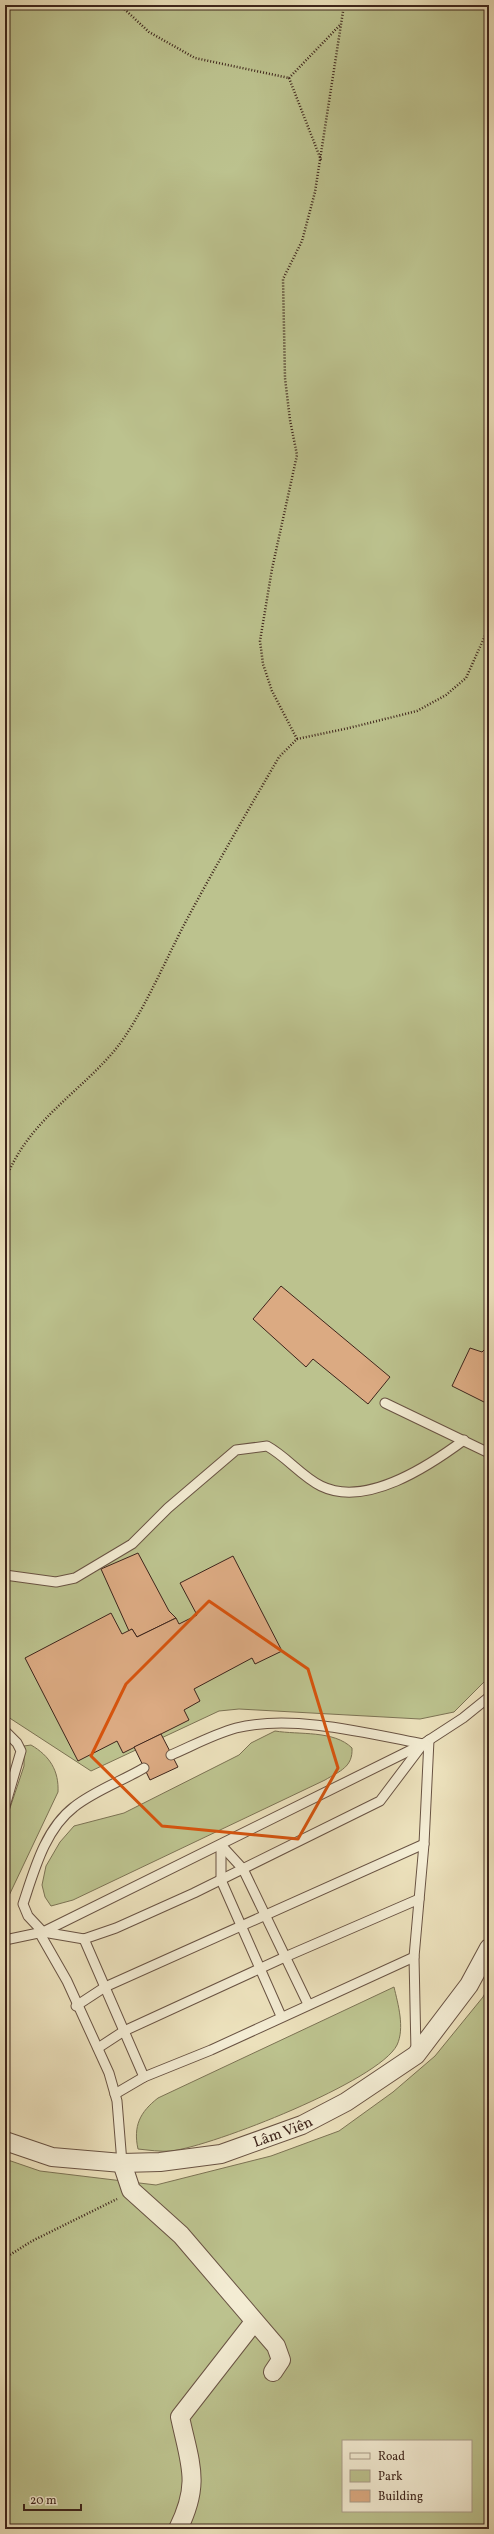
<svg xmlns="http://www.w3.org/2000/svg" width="494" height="2534" viewBox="0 0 494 2534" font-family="Vollkorn,serif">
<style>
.green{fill:#bcc28e;stroke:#7c7354;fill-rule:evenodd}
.building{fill:#dbaa82;stroke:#3d241b}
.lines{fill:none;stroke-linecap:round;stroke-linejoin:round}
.service-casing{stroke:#695343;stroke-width:11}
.minor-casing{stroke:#695343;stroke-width:20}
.path{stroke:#3d241b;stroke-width:2.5;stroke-dasharray:1 2;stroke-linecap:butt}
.service{stroke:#f3ecd3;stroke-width:9}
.minor{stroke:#f3ecd3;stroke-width:18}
.marked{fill:none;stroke:#d7540e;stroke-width:3;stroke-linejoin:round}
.labels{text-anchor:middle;stroke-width:4;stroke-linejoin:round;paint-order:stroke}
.street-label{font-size:15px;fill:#3d241b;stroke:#f3ecd3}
</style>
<rect width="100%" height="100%" fill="#ece1bc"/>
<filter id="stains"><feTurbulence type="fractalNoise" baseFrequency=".005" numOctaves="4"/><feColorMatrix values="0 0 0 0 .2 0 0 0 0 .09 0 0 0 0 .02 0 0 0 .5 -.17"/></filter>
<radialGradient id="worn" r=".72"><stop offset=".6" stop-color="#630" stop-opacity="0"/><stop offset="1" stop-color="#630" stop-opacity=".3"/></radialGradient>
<g class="green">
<path d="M5 5H489V1677L454 1712 420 1719 239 1709 219 1711 91 1771 5 1715Z"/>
<path d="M275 1731C299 1735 334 1730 352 1748 353 1767 340 1771 325 1780L73 1900 51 1906 45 1897 42 1885 46 1866 60 1842 74 1826 124 1813 239 1755 251 1743Z"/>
<path d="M31 1745C50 1756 59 1771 58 1792L5 1904V1823L24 1766V1746Z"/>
<path d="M489 1986V2529H5V2159L40 2171 156 2185 271 2156 339 2131 393 2092 435 2056 483 1997ZM343 2441H471V2511H343Z"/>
<path d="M394 1987C398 2004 405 2028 397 2045 379 2081 213 2146 171 2151 161 2152 148 2150 138 2149 133 2126 140 2112 158 2098Z"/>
</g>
<g class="building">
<path d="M281 1286 390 1377 368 1404 313 1359 306 1367 253 1319Z"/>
<path d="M487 1347 489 1348V1395L486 1403 452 1386 470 1348 482 1352Z"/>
<path d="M138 1553 169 1611 176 1618 137 1637 132 1629 129 1631 101 1569Z"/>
<path d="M233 1556 282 1651 255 1664 252 1658 194 1689 200 1701 184 1710 189 1720 123 1753 117 1741 78 1761 25 1658 111 1613 122 1634 132 1629 137 1637 176 1618 179 1624 197 1615 180 1583Z"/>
<path d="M161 1734 178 1767 150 1780 134 1747Z"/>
</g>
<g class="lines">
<defs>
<g id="service">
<path d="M385 1403 489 1453"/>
<path d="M5 1575 56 1582 75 1578 132 1544 168 1508 236 1450 267 1446C287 1457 301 1476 321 1486 366 1508 429 1466 464 1440"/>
<path d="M5 1731 17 1743 21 1751 5 1806"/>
<path d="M144 1768C122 1781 94 1791 74 1807 45 1829 34 1871 23 1904L28 1916 43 1932 84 1939 116 1928 194 1893 380 1801 423 1744C367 1733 292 1714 236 1728 214 1734 192 1746 171 1755"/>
<path d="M221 1845V1880L281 2016"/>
<path d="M221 1845 243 1869 308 2004"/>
<path d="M39 1932 67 1981 109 2073 117 2101 122 2163"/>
<path d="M84 1939 144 2077"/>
<path d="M5 1940 43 1932 423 1744 463 1718 489 1697"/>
<path d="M76 2006 105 1987 424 1844"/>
<path d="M98 2048 124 2031 285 1957 419 1899"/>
<path d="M416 2052 414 1957 424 1844 429 1740"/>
<path d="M115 2094 144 2077 211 2050 414 1957"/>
</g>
<g id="minor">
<path id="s1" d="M5 2141 52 2157 122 2163 160 2162 221 2154 302 2125 346 2102 416 2055 469 1985 489 1948"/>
<path d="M122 2163 131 2190 181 2235 276 2346 281 2360 273 2372"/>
<path d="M178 2529C201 2483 190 2464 180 2417L254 2322"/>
</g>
</defs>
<use href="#service" class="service-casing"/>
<use href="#minor" class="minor-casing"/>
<g class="path">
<path d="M120 5 149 32 195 58 289 78"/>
<path d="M289 78 321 160"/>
<path d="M289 78 341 24"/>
<path d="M297 739 272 691 263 664 260 641 272 569 297 455 290 420 285 378 283 279 302 241 315 192 344 5"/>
<path d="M5 1181C27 1122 77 1095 115 1050 141 1018 165 961 185 923 215 867 247 812 279 757L297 739 349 728 417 711 446 695 466 678 489 627"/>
<path d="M5 2258 32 2241 117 2199"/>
</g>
<use href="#service" class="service"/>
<use href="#minor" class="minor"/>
</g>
<path class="marked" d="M209 1601 308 1669 338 1768 298 1839 162 1826 91 1756 126 1684Z"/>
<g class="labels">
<g class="street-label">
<text dy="5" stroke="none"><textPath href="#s1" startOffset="285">Lâm Viên</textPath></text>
</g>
</g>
<rect width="494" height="2534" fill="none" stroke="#ece1bc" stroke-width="20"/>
<rect x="6" y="6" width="482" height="2522" fill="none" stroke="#3d241b" stroke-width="2"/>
<rect x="10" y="10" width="474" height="2514" fill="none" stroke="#3d241b"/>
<rect x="342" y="2440" width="130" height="72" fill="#f3ecd3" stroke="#aa9c89"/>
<rect x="350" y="2453" width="20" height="6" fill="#f3ecd3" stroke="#aa9c89"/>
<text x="378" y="2460" font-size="12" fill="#3d241b">Road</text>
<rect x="350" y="2470" width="20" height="12" fill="#bcc28e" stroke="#aa9c89"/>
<text x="378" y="2480" font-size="12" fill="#3d241b">Park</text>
<rect x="350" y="2490" width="20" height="12" fill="#dbaa82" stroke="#aa9c89"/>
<text x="378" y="2500" font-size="12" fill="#3d241b">Building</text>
<path d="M24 2504v6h57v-6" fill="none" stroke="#3d241b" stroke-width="2"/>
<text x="30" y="2504" font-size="12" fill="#3d241b" stroke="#f3ecd3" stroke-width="3" paint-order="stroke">20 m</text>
<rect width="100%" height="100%" filter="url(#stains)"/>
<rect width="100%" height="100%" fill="url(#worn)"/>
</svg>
